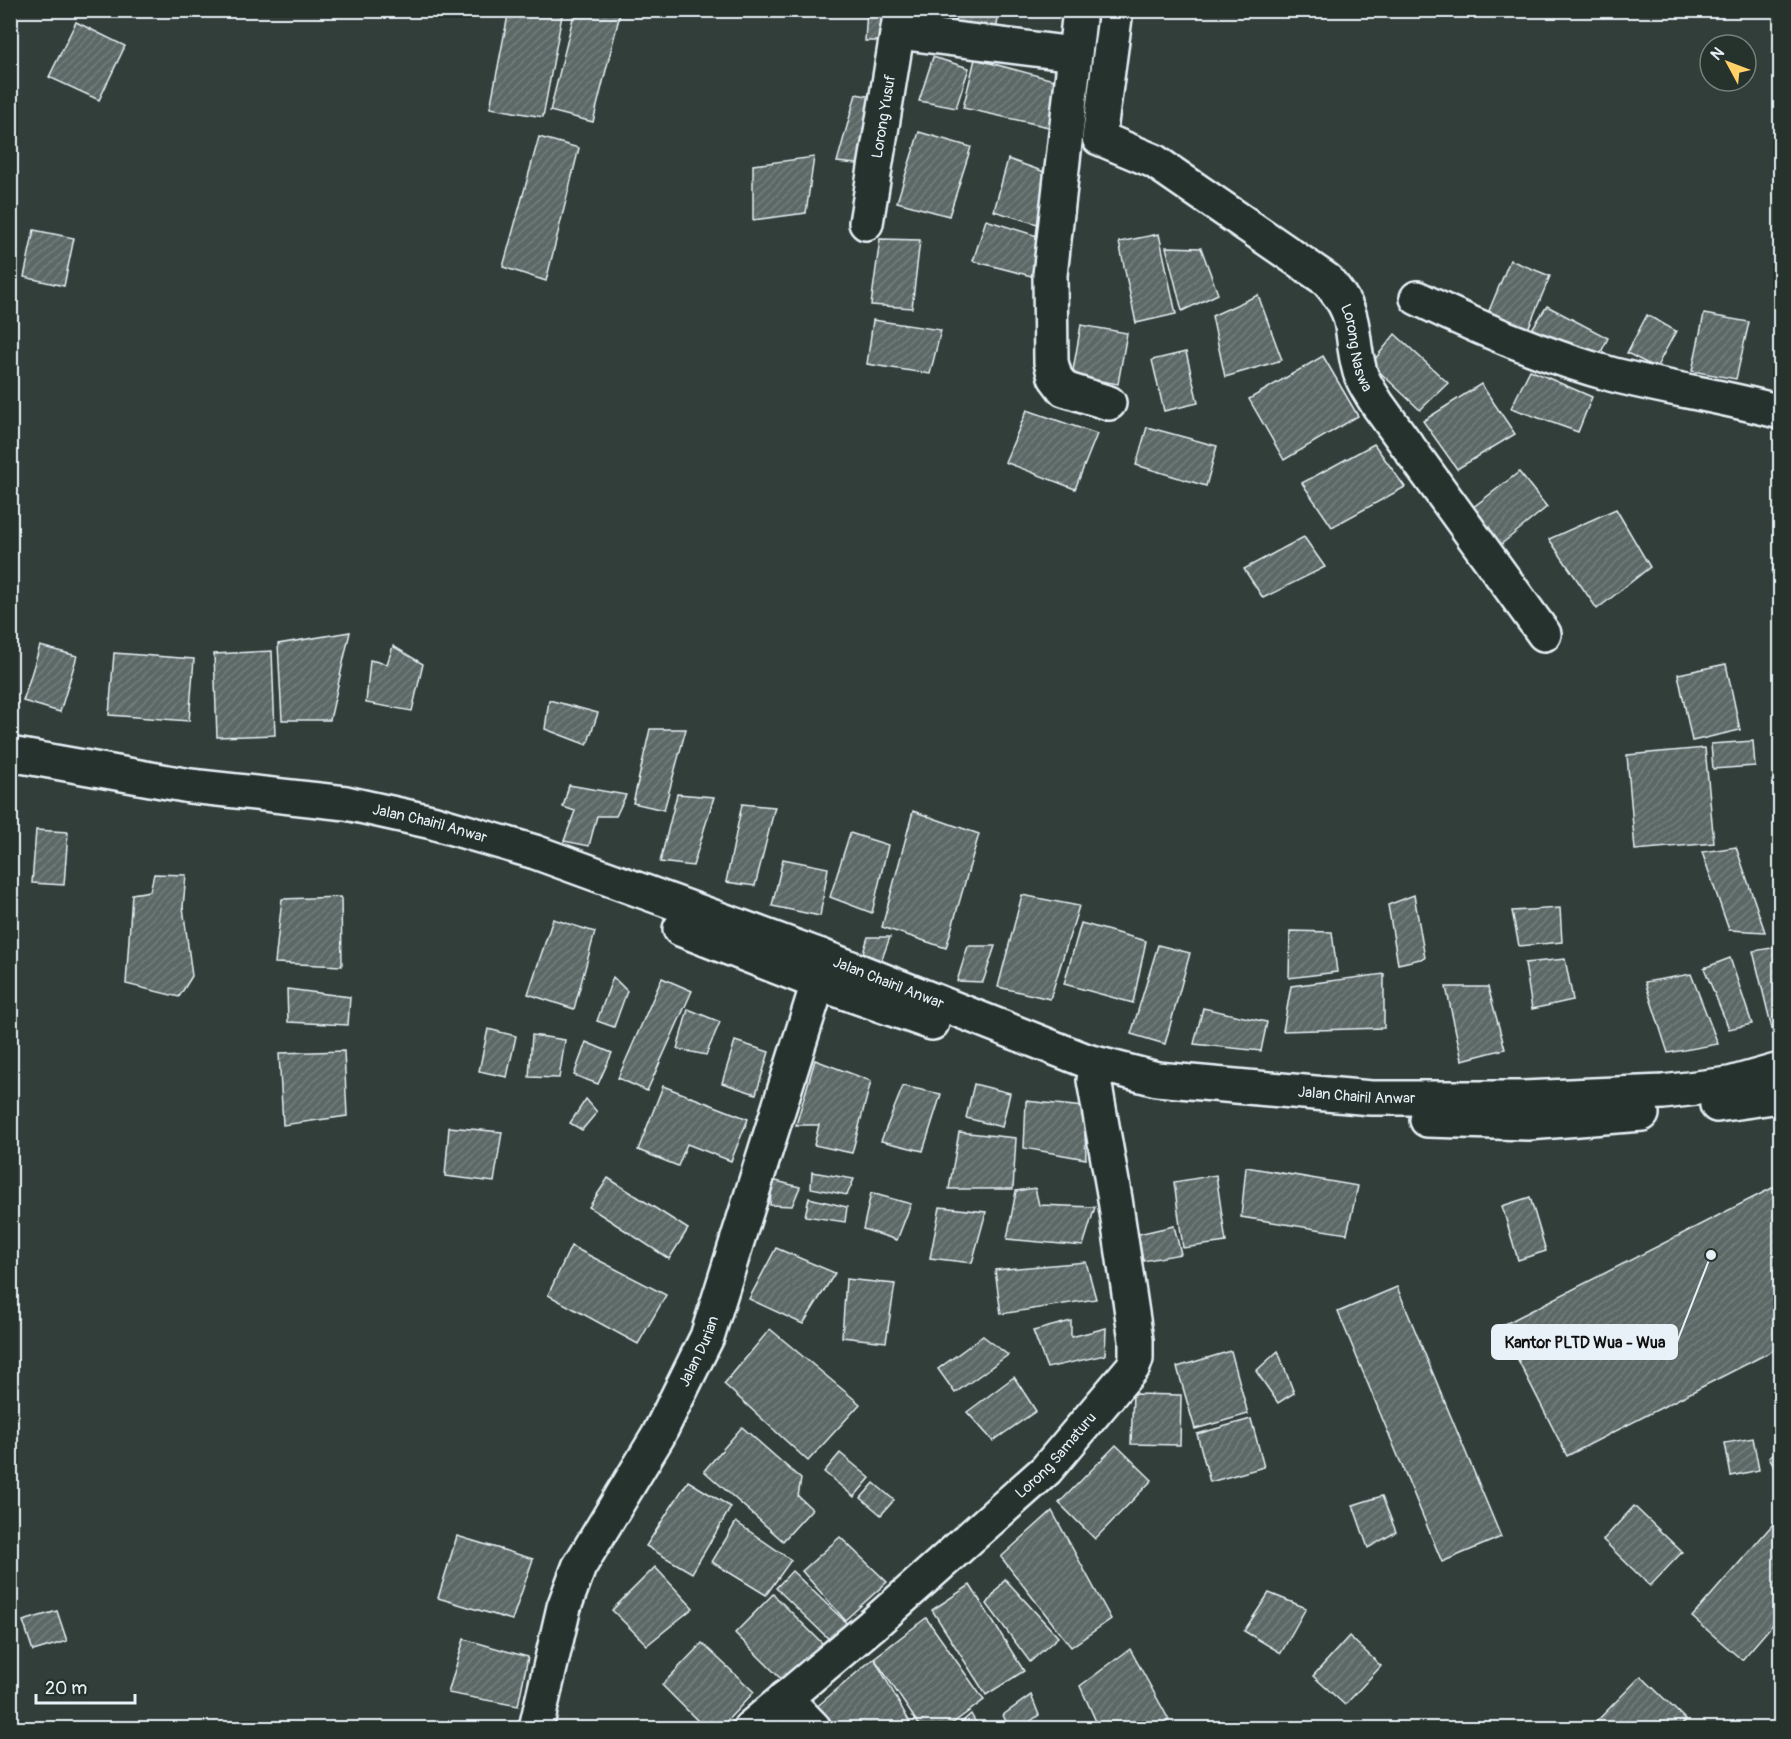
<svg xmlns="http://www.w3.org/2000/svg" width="1791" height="1739" viewBox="0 0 1791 1739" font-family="Pangolin,sans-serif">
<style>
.building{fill:url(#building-hatch);stroke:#e8f1f8;stroke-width:1.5}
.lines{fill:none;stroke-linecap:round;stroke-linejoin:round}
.minor-casing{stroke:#e8f1f8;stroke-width:38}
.major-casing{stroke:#e8f1f8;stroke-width:38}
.minor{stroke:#26332d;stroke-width:33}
.major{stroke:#26332d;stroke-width:33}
.labels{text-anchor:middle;stroke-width:6;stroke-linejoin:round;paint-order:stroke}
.street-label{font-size:15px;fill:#e8f1f8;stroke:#26332d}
.leader{fill:none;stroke:#e8f1f8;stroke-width:2}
.callout-dot{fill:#e8f1f8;stroke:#26332d;stroke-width:2}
.callout{fill:#e8f1f8;stroke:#e8f1f8;stroke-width:2}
.callout-label{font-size:16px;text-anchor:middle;font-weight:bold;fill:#111}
</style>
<defs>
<pattern id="building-hatch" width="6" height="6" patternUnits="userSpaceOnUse" patternTransform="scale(1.5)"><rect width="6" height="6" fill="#5c6865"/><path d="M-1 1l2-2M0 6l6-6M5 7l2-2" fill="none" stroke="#737e7c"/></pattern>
</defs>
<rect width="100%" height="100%" fill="#323e39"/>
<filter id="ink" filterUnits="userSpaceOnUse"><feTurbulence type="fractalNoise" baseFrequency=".0167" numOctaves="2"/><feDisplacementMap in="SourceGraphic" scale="12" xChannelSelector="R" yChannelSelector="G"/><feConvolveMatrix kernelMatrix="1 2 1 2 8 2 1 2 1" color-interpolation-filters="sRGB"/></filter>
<g filter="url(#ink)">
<g class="building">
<path d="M509 10H563L543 117 490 108Z"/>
<path d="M575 10H621L593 122 550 111Z"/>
<path d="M867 10H904L902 41H865Z"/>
<path d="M957 10H1000L995 34 954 26Z"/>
<path d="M76 22 125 46 99 100 49 77Z"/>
<path d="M933 57 969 68 956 108 919 101Z"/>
<path d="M975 59 1061 82 1049 127 963 108Z"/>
<path d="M856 94 890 100 876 166 837 162Z"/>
<path d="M919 132 971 147 949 216 897 202Z"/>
<path d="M539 137 579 148 546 281 503 267Z"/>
<path d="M814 157 806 213 753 220V165Z"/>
<path d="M1008 159 1073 182 1061 231 994 211Z"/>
<path d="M986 220 1050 240 1039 278 973 261Z"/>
<path d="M34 230 74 238 64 286 24 277Z"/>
<path d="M10 231 17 232 10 261Z"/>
<path d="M1159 234 1176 314 1136 323 1119 242Z"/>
<path d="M880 239 920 240 912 308 871 305Z"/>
<path d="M1166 247 1201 248 1218 294 1182 311Z"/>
<path d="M1510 260 1550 276 1528 329 1488 313Z"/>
<path d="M1258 295 1282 360 1225 377 1212 316Z"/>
<path d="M1547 306 1608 338 1594 366 1530 332Z"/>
<path d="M1704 314 1749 322 1736 379 1692 371Z"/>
<path d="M1647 315 1676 331 1656 368 1627 353Z"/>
<path d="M873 320 941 330 930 374 867 364Z"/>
<path d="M1081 325 1127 333 1118 384 1072 376Z"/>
<path d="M1395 334 1448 383 1420 410 1371 364Z"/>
<path d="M1186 352 1198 403 1164 411 1152 360Z"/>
<path d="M1323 356 1358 416 1284 460 1249 399Z"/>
<path d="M1530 370 1592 397 1578 432 1511 408Z"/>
<path d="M1481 384 1515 434 1457 469 1423 421Z"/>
<path d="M1027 410 1097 434 1075 489 1005 462Z"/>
<path d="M1147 427 1217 446 1206 486 1136 465Z"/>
<path d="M1374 444 1405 487 1332 527 1302 483Z"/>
<path d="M1519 472 1547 507 1494 550 1467 512Z"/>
<path d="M1616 509 1650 567 1597 609 1549 539Z"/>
<path d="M1304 537 1325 567 1263 598 1244 569Z"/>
<path d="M1780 539V575L1772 573Z"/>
<path d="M350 632 330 720H282L278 644Z"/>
<path d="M40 646 77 656 60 712 23 701Z"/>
<path d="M393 646 423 664 412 711 366 703 370 660 387 664Z"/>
<path d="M272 651 275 735 217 737 214 654Z"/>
<path d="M114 653 194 659 189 721 109 715Z"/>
<path d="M1726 664 1740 730 1692 741 1678 674Z"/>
<path d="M549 700 598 713 587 745 545 729Z"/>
<path d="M650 729H686L664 810 633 803Z"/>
<path d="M1753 741 1755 766 1713 769 1711 744Z"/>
<path d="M1705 748 1714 843 1635 850 1627 755Z"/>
<path d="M569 785 626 795 616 816H597L589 846 564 841 575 811 563 807Z"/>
<path d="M677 794 714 797 693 866 660 862Z"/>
<path d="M742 804 775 807 755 886 726 882Z"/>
<path d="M913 811 979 834 946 948 882 927Z"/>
<path d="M36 830 68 832 64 885 32 883Z"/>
<path d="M850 833 888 845 872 913 830 897Z"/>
<path d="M1736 847 1765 932 1729 930 1702 852Z"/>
<path d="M783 859 828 868 820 916 772 906Z"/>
<path d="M154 874 186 875 183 907 192 976 179 997 126 984 132 894 150 891Z"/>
<path d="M1022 895 1079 906 1050 999 998 987Z"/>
<path d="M1414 895 1425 958 1398 964 1388 905Z"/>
<path d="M341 897 342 966 275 963 282 899Z"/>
<path d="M1560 908 1562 942 1519 946 1512 911Z"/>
<path d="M553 919 595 932 574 1009 528 994Z"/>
<path d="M1081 923 1146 941 1133 1003 1064 984Z"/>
<path d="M1290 931 1332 932 1337 972 1289 978Z"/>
<path d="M868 937H890L878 970 859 966Z"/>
<path d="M1158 945 1190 953 1165 1044 1131 1034Z"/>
<path d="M968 946H995L983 982 957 981Z"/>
<path d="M1777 947 1780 955V1035L1774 1037 1753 951Z"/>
<path d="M1730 958 1752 1024 1729 1029 1704 968Z"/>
<path d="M1565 959 1573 1000 1532 1009 1525 963Z"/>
<path d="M1384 974V1028L1283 1031 1291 986Z"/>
<path d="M1691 974 1718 1044 1668 1053 1645 982Z"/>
<path d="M613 977 627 991 614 1027 597 1021Z"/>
<path d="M662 978 692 991 647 1091 618 1078Z"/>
<path d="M1446 987H1488L1505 1049 1462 1060Z"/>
<path d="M287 989 350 997 348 1025 288 1022Z"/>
<path d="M1203 1008 1267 1022 1261 1051 1194 1044Z"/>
<path d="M688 1009 720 1022 706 1055 677 1049Z"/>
<path d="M488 1029 516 1036 507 1077 479 1071Z"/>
<path d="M532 1035 565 1040 559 1078 529 1077Z"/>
<path d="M735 1041 769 1052 756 1094 722 1083Z"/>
<path d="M586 1042 612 1053 598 1084 574 1075Z"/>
<path d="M344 1051 347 1116 283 1125 279 1053Z"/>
<path d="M815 1060 871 1081 852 1153 814 1145 819 1125H796Z"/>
<path d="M974 1084 1010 1093 1002 1127 966 1118Z"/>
<path d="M663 1086 748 1119 731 1161 687 1144 678 1166 638 1150Z"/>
<path d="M903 1086 941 1094 923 1151 881 1141Z"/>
<path d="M586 1099 597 1112 582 1130 570 1123Z"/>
<path d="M1026 1101 1084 1107 1086 1159 1024 1148Z"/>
<path d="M449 1127 502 1132 494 1182 445 1176Z"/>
<path d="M959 1132 1016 1138 1013 1189H949Z"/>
<path d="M1246 1167 1358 1186 1347 1234 1241 1217Z"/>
<path d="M812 1172 854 1179 847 1195 811 1188Z"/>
<path d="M1216 1175 1226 1242 1183 1248 1174 1182Z"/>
<path d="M608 1178 688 1229 669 1259 589 1207Z"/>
<path d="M772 1180 800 1187 792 1206 770 1205Z"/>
<path d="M1780 1184V1347L1567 1456 1501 1326Z"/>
<path d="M1035 1188 1039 1205 1095 1207 1083 1246 1007 1239 1016 1191Z"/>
<path d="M871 1193 911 1204 897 1240 863 1229Z"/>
<path d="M1530 1197 1546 1251 1518 1260 1502 1206Z"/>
<path d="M809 1198 847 1207 845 1222 805 1216Z"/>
<path d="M940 1207 986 1212 972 1263 930 1258Z"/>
<path d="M1174 1226 1181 1254 1143 1261 1138 1234Z"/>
<path d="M571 1246 666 1295 638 1344 548 1295Z"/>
<path d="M776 1248 835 1273 803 1324 749 1299Z"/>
<path d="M1086 1262 1096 1299 1001 1314 995 1270Z"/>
<path d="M846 1279 895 1284 886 1342 842 1337Z"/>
<path d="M1397 1287 1501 1537 1442 1562 1338 1312Z"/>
<path d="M1071 1321V1337L1106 1328 1105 1355 1047 1368 1033 1331Z"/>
<path d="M770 1329 860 1404 808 1461 724 1384Z"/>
<path d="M983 1336 1008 1355 955 1393 938 1369Z"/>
<path d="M1231 1351 1248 1414 1195 1429 1177 1367Z"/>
<path d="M1278 1351 1294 1393 1278 1403 1256 1371Z"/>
<path d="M1014 1377 1036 1411 993 1441 967 1412Z"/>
<path d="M1133 1394 1181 1395 1180 1445 1131 1444Z"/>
<path d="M1251 1419 1264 1467 1210 1482 1197 1434Z"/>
<path d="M10 1421 16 1437 10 1439Z"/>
<path d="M742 1427 801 1479 798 1496 812 1509 783 1541 704 1471Z"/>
<path d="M1753 1438 1759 1470 1731 1476 1725 1443Z"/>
<path d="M1116 1445 1152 1480 1095 1539 1059 1503Z"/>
<path d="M1780 1449V1476L1769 1457Z"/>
<path d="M840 1453 870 1478 854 1497 824 1472Z"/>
<path d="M688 1481 731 1507 692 1573 646 1546Z"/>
<path d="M874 1483 894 1500 881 1515 861 1498Z"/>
<path d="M1382 1496 1396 1532 1368 1548 1353 1505Z"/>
<path d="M1634 1506 1682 1552 1650 1586 1603 1540Z"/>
<path d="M1052 1511 1111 1619 1071 1647 1001 1557Z"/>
<path d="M1780 1516V1616L1742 1660 1692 1617Z"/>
<path d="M736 1522 791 1560 766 1595 712 1562Z"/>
<path d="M457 1536 533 1559 512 1620 438 1598Z"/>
<path d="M840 1537 887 1582 845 1620 802 1571Z"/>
<path d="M655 1567 693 1608 647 1645 612 1610Z"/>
<path d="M792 1571 855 1631 839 1649 776 1588Z"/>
<path d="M1005 1579 1058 1637 1030 1662 987 1604Z"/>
<path d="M970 1585 1024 1671 986 1695 932 1610Z"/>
<path d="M1269 1593 1306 1608 1281 1653 1244 1631Z"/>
<path d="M773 1594 824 1645 786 1684 735 1633Z"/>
<path d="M57 1611 67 1641 33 1651 23 1621Z"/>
<path d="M926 1618 984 1700 946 1728H921L874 1658Z"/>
<path d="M1349 1636 1381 1666 1345 1705 1313 1676Z"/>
<path d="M464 1639 528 1657 518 1706 448 1693Z"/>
<path d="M702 1643 754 1692 720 1728H705L662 1685Z"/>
<path d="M1130 1649 1169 1720 1157 1728H1099L1080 1686Z"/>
<path d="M874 1658 913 1728H829L814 1709Z"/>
<path d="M1641 1676 1686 1720 1678 1728H1598L1594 1724Z"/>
<path d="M1031 1695 1039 1715 1021 1728H1009L1003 1715Z"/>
<path d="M971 1714 979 1728H955Z"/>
</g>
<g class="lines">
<defs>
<g id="minor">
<path d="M1080 10 1050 275 1051 362 1055 377 1064 389 1109 403"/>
<path id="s1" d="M1116 10 1099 138 1154 161 1327 280C1361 318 1348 329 1360 372 1363 383 1372 395 1378 405L1544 634"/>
<path d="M898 32 1074 54"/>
<path id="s2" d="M866 223 901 10"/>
<path d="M1417 298C1480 329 1547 357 1614 375 1669 389 1726 397 1780 412"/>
<path d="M785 1698 814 1728"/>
<path id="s3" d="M536 1728 564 1607 579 1567 658 1436 707 1337 818 983 821 956"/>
<path id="s4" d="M750 1728 871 1626 1046 1470 1133 1367 1136 1359V1340L1115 1199 1094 1080"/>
</g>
<g id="major">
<path id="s5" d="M10 754 190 786 346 803 432 822 535 852 821 956 1087 1061 1157 1079 1371 1098H1523L1663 1092 1730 1084 1780 1070"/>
<path d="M680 929 818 983 932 1023"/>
<path d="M1717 1105 1780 1096"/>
<path d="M1427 1120 1528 1123 1642 1114"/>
</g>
</defs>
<use href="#minor" class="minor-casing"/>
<use href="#major" class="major-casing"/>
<use href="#minor" class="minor"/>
<use href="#major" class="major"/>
</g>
</g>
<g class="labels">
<g class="street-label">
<text dy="5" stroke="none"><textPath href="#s2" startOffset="108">Lorong Yusuf</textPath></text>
<text dy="5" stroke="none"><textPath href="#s1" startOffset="474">Lorong Naswa</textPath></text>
<text dy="5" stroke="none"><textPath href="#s5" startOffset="426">Jalan Chairil Anwar</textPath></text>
<text dy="5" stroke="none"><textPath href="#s5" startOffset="912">Jalan Chairil Anwar</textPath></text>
<text dy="5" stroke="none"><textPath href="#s5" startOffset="1398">Jalan Chairil Anwar</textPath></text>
<text dy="5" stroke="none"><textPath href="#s3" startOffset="414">Jalan Durian</textPath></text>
<text dy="5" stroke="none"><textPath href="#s4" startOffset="410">Lorong Samaturu</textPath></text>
</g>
</g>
<path class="leader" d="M1711 1255L1677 1342"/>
<circle class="callout-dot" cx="1711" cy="1255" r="6"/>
<rect class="callout" x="1492" y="1325" width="185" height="34" rx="6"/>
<g class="callout-label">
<text x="1585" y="1348">Kantor PLTD Wua - Wua</text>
</g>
<rect width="1791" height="1739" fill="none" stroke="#26332d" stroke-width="36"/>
<rect x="18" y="18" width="1755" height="1703" fill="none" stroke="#e8f1f8" stroke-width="2" filter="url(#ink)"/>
<g transform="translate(1728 63) rotate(311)"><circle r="28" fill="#26332d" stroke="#747f7e" stroke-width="1.5"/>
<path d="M0-4.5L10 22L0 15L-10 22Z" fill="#ffd166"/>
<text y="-9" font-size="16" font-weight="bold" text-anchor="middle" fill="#e8f1f8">N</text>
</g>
<path d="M36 1694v9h99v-9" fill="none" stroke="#e8f1f8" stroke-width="3"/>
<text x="45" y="1694" font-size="18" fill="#e8f1f8" stroke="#26332d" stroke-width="4.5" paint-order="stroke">20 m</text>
</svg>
